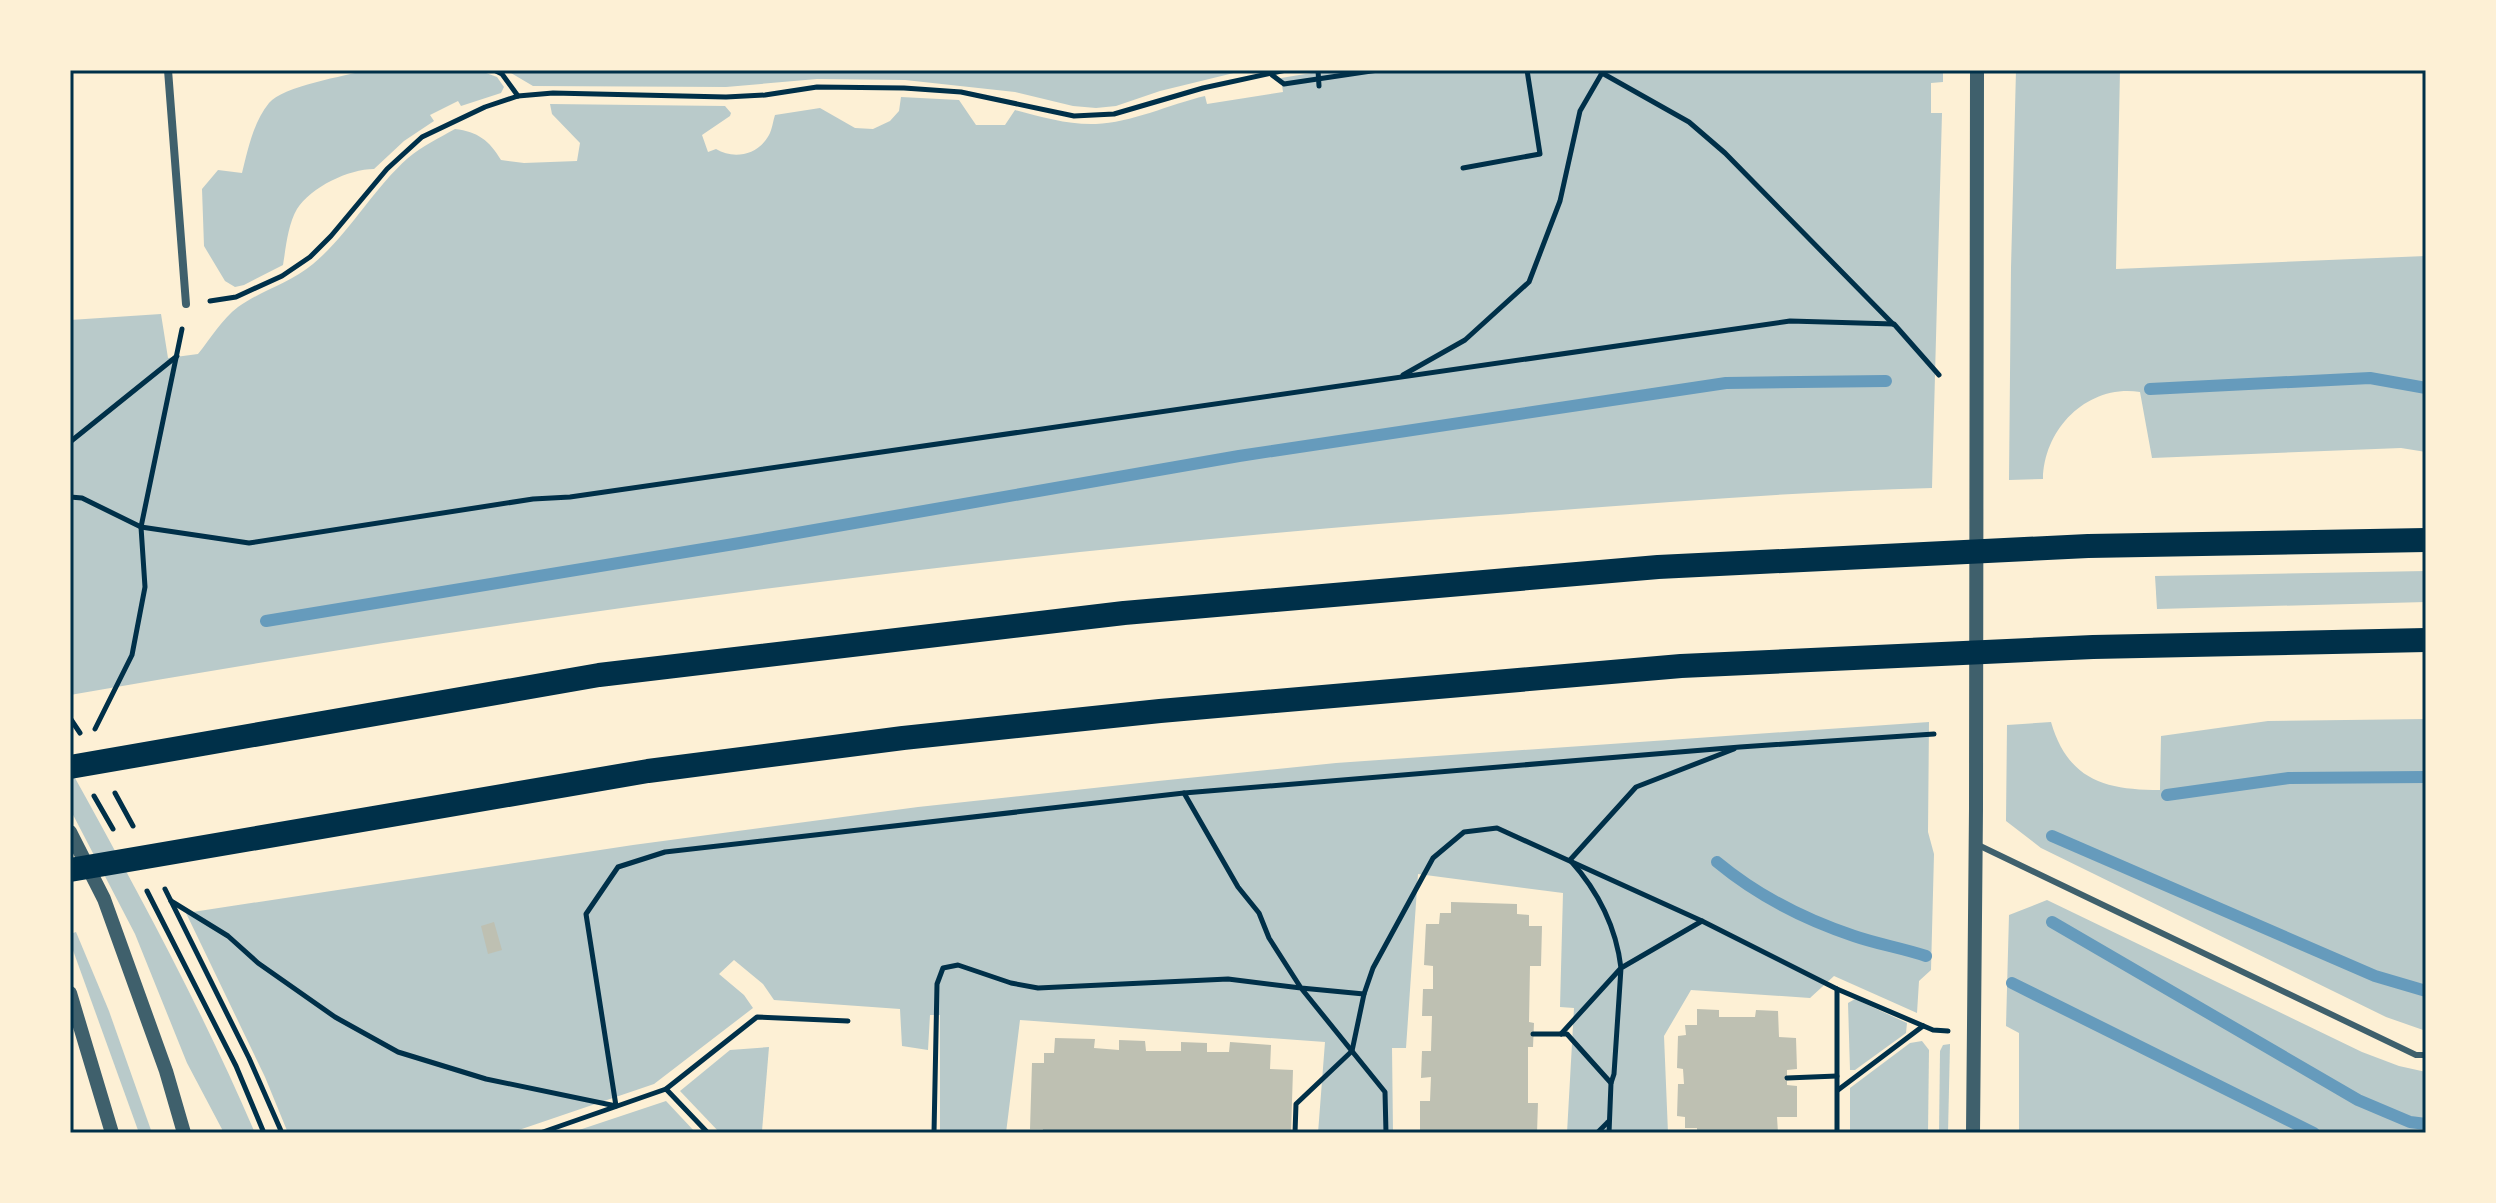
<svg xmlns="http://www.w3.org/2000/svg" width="2496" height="1203" viewBox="0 0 2496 1203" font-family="'Alegreya Sans',sans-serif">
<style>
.green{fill:#b9caca}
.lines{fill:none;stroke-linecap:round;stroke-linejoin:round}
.stream{stroke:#669bbc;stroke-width:12}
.building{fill:#bec0b2}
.path{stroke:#003049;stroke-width:5}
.service{stroke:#3f606c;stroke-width:6}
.minor{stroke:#3f606c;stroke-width:8}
.tertiary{stroke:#3f606c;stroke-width:14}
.motorway{stroke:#003049;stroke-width:24}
.neatline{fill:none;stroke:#003049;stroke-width:3}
</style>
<rect width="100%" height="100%" fill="#fdf0d5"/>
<g class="green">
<path d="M368 70H478L497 77 504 87 501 93 461 106 458 101 430 115 434 121 404 141 374 169C349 169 311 187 297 209 288 224 286 247 283 265L244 285 235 287 225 281 204 246 202 189 218 170 242 173C248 149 253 123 269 103 283 86 345 76 368 70Z"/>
<path d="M506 70H1246L1160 91 1116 106 1096 108 1073 106 1015 92 905 80 817 79 726 87 533 86Z"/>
<path d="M1330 70H1943V82L1931 83V113H1942L1932 488C1781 492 1631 505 1481 516 1008 551 537 613 70 695V320L161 314 168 358 198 354C211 338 222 319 238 307 262 290 290 283 313 264 350 233 372 190 408 158 422 146 439 138 455 129 478 132 489 140 501 160L524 163 577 161 580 143 552 114 550 104 725 106 731 113 730 116 702 135 708 152 716 149C734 160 758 155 769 135 772 130 773 121 775 115L820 108 855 128 873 129 890 121 899 111 901 97 959 100 976 125H1005L1015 110C1042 117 1068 125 1096 124 1130 123 1171 104 1205 96L1207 104 1283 92 1281 78Z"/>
<path d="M2016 70H2120L2116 269 2426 256V452L2401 448 2152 458 2140 392C2088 384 2044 428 2043 479L2009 480 2011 268Z"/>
<path d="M2426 571V602L2157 609 2155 576Z"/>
<path d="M2426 719V1031L2386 1017 2041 848 2006 821 2007 725 2051 722C2068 780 2105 790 2160 790L2161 736 2268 721Z"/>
<path d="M1929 722 1928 832 1934 854 1931 970 1919 981 1917 1013 1834 976 1810 998 1691 990 1664 1036 1668 1133H1567L1574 1008 1560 1007 1563 893 1418 874 1406 1048H1392L1393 1133H1318L1325 1042 1020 1020 1006 1133H940V1015H930L928 1050 902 1046 900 1009 774 1000 763 984 734 960 719 974 744 995 753 1008 654 1084 510 1133H288L265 1077 186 913 633 845 918 807 1158 781 1336 763Z"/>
<path d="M70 769C136 888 201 1007 255 1133H224L187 1063 135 934 70 809Z"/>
<path d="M2047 900 2362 1052 2399 1066 2426 1072V1133H2019V1033L2006 1026 2009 915Z"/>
<path d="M76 932 109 1011 152 1133H139L70 942V934Z"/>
<path d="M1855 999 1907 1023 1906 1033 1855 1070H1850L1848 1003Z"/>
<path d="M1922 1041 1929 1050 1928 1133H1850V1088L1910 1043Z"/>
<path d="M1950 1044 1948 1133H1939L1940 1051 1943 1045Z"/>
<path d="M769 1047 762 1131 759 1133H720L680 1091 730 1050Z"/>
<path d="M666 1101 696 1133H570Z"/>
</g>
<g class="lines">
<g class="stream">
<path d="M2150 389 2370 378 2426 388"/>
<path d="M266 621 740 543 1239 456 1726 383 1886 381"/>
<path d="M2167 795 2289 778 2426 777"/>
<path d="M2052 836 2375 976 2426 991"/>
<path d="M1717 862C1758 896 1803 919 1854 936 1877 944 1902 948 1926 956"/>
<path d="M2052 922 2358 1100 2410 1122 2426 1124"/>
<path d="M2012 983 2314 1133"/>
</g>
</g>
<g class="building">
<path d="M1451 902 1517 904V914L1529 915V926H1542L1541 966H1530L1529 1022 1534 1023 1533 1047H1528V1103H1538L1537 1133H1420V1101H1430L1431 1077 1421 1078 1422 1051H1431L1432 1016H1422L1423 989H1433V966L1424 965 1426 924H1439L1440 913H1451Z"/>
<path d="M494 922 502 950 488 954 481 926Z"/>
<path d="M1697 1009 1719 1010V1017H1755L1756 1010 1778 1011 1779 1037 1796 1038 1797 1069 1787 1070V1085L1797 1086V1117H1777L1778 1133H1697V1128H1685V1117L1677 1116 1678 1084H1684L1683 1069 1677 1068 1678 1036 1686 1035 1685 1025H1697Z"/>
<path d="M1055 1038 1095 1039 1094 1048 1119 1050V1040L1145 1041 1146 1051H1181V1042L1207 1043V1052H1229L1230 1042 1271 1045 1270 1069 1293 1070 1291 1133H1042L1043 1129H1030L1032 1063H1044V1053H1054Z"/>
</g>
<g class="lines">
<g class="path">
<path d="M494 70 502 74 518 96"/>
<path d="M1318 70 1319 86"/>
<path d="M1602 73 1689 122 1725 153 1893 324"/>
<path d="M1272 75 1284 84 1378 70"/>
<path d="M1463 168 1540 154 1527 70"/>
<path d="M210 301 236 297 282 276 310 257 331 236 387 169 422 137 485 107 518 96 553 93 726 97 765 95 817 87 904 88 961 92 1074 116 1114 114 1203 88 1286 70"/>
<path d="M1403 375 1465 340 1529 282 1560 201 1580 111 1602 73 1599 70"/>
<path d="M70 442 177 356"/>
<path d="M70 497 82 498 141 527 249 543 533 499 570 497 1790 321 1894 324 1939 375"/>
<path d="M70 718 80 733"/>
<path d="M95 729 132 655 145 587 141 527 182 329"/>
<path d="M115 793 133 826"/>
<path d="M1184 793 1238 887 1259 913 1269 938 1301 988 1364 994"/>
<path d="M94 796 113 829"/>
<path d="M165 889 249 1058 282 1133"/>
<path d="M147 891 236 1066 264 1133"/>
<path d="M171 901 228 936 258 963 335 1017 398 1052 486 1079 616 1106 586 914 618 867 665 852 1184 793 1740 747 1934 734"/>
<path d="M1837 989V1133"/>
<path d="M1533 1034H1567L1611 1083 1609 1133"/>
<path d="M1561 1034 1621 968C1616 926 1598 891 1570 860L1636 787 1734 749"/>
<path d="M1787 1078 1837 1076"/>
<path d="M1611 1083 1614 1074 1621 968 1702 921"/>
<path d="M666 1089 757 1017 848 1021"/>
<path d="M1838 1090 1923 1026"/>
<path d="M540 1133 666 1089 708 1133"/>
<path d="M934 1133 937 984 943 968 958 965 1011 983 1038 988 1228 979 1301 988 1385 1092 1386 1133"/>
<path d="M1295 1133 1296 1104 1352 1051 1364 994 1373 968 1433 858 1464 832 1497 828 1702 921 1837 989 1933 1030 1948 1031"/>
<path d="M1597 1133 1608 1122"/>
</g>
<path class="service" d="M1976 844 2416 1055H2426"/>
<path class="minor" d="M168 70 186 304"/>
<g class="tertiary">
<path d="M70 832 104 899 166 1071 184 1133"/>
<path d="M70 993 112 1133"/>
<path d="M1973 1133 1976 809 1977 70"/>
</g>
<g class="motorway">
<path d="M70 767 599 675 1124 613 1658 567 2088 546 2426 540"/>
<path d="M70 870 648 771 903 738 1160 711 1681 666 2093 647 2426 640"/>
</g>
</g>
<rect width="2496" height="1203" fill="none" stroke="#fdf0d5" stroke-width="144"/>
<rect x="72" y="72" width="2352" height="1059" class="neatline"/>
</svg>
